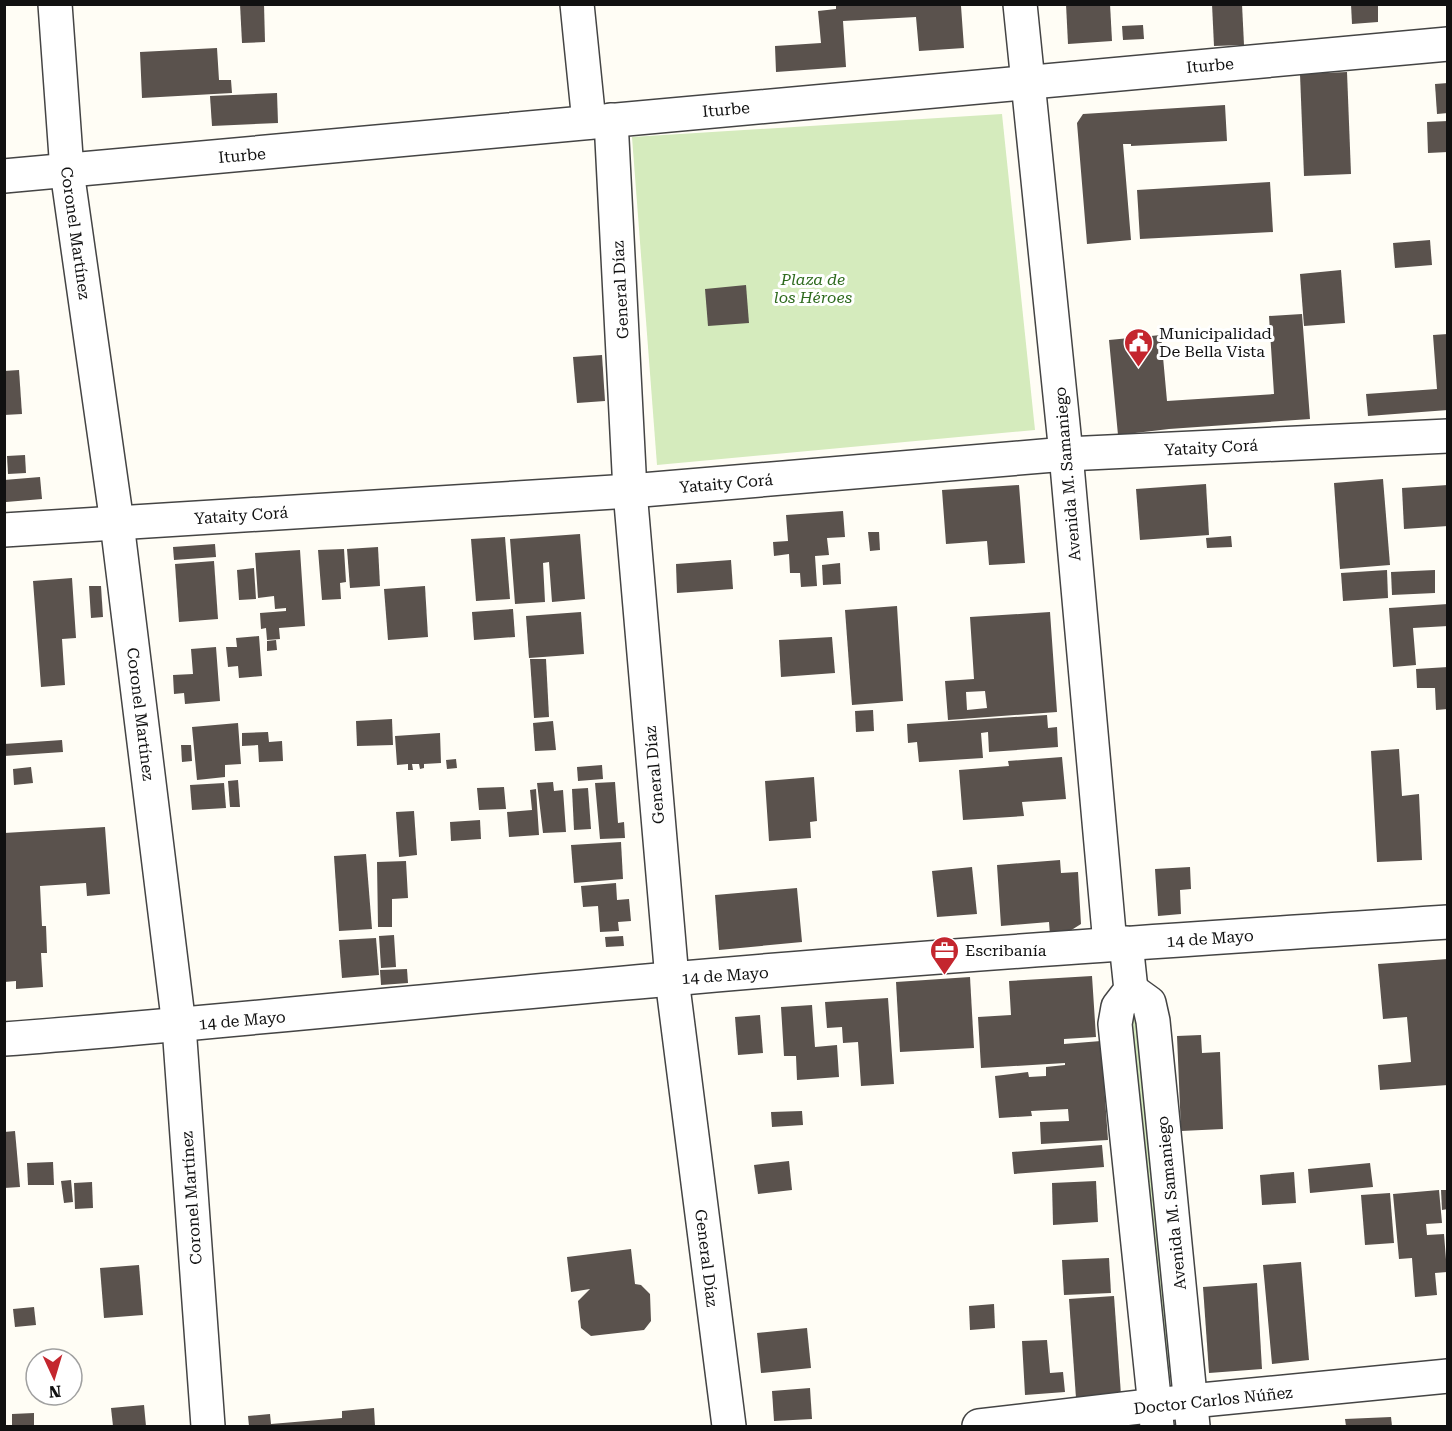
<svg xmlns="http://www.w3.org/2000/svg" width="1452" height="1431" viewBox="0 0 1452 1431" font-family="'Roboto Serif',serif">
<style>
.green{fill:#d5ebbd}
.building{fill:#5a524d;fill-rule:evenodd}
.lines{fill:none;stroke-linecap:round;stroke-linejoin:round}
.minor-casing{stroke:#444;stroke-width:36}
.tertiary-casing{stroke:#444;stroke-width:36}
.minor{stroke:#fff;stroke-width:33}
.tertiary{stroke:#fff;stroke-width:33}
.labels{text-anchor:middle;stroke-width:6;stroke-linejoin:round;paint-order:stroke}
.street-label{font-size:16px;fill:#111;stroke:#fff}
.park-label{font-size:16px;font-style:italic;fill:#2f6b1f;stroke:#fff}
.poi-label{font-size:16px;fill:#111;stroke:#fff;text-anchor:start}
</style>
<rect width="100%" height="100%" fill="#fffdf5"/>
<g class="green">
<path d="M1002 114 1035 430 657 465 632 137Z"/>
<path d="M1134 1012 1138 1015 1173 1382 1166 1381 1128 1015Z"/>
</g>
<g class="building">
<path d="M240 4H264L265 42 242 43Z"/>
<path d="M836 4H958L961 6 964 48 919 51 916 17 843 21 846 67 776 72 775 46 821 43 818 11 836 9Z"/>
<path d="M1066 4H1110L1112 41 1068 44Z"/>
<path d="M1212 4H1242L1244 45 1214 46Z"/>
<path d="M1351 4H1378V22L1352 24Z"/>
<path d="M1143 25 1144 39 1123 40 1122 26Z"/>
<path d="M217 48 219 80H231L232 93 142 98 140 52Z"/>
<path d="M1347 72 1351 174 1304 176 1300 74Z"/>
<path d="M1448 83V113L1437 114 1435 84Z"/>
<path d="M277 93 278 123 212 126 210 96Z"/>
<path d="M1225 105 1227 141 1131 146V144H1123L1131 240 1087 244 1077 123 1083 114Z"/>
<path d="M1448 121V152L1428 153 1427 122Z"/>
<path d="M1270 182 1273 232 1140 239 1137 190Z"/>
<path d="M1430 240 1432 265 1395 268 1393 243Z"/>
<path d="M1341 270 1345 323 1304 326 1300 274Z"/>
<path d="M746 285 749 323 708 326 705 289Z"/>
<path d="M1302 314 1310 419 1169 429 1118 435 1109 340 1161 335 1167 401 1274 394 1269 316Z"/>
<path d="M1448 334V410L1368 416 1366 394 1437 389 1433 335Z"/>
<path d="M602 355 605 401 577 403 573 357Z"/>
<path d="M19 370 22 414 4 415V371Z"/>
<path d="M25 455 26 473 8 474 7 456Z"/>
<path d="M40 477 42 499 6 502 4 480Z"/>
<path d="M1383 479 1390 565 1340 569 1334 483Z"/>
<path d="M1206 484 1209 535 1140 540 1136 489Z"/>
<path d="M1019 485 1025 563 989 565 987 541 946 544 942 490Z"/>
<path d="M1448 485V526L1404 529 1402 488Z"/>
<path d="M843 511 845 537 827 538 829 555 815 556 817 586 801 587 800 573H790L789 554 774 556 773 542 788 541 786 515Z"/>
<path d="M868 532H879L880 550 870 551Z"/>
<path d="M580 534 585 599 552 602 549 562 543 563 545 602 515 604 510 539Z"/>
<path d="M1231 536 1232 547 1207 548 1206 538Z"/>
<path d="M505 537 510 599 476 601 471 539Z"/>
<path d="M215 544 216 557 174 560 173 547Z"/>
<path d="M378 547 380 586 350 588 347 549Z"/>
<path d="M344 549 346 582 340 583 341 599 322 600 318 550Z"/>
<path d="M300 550 305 626 279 628 280 639 267 640 266 628 261 629 260 613 286 611V608L275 609 274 596 258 598 255 553Z"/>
<path d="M731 560 733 589 677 593 676 564Z"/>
<path d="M214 561 218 619 179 622 175 564Z"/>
<path d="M840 563 841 584 823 585 822 565Z"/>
<path d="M254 568 256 599 239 600 237 570Z"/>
<path d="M1387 570 1388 598 1343 601 1341 573Z"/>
<path d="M1435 570V593L1392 595 1391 572Z"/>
<path d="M72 578 76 638 62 639 65 685 41 687 33 581Z"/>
<path d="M89 586H101L103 617 91 618Z"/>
<path d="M425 586 428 637 388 640 384 589Z"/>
<path d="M1448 604V626L1413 628 1416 665 1393 667 1389 608Z"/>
<path d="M897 606 903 701 852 705 845 610Z"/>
<path d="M513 609 515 637 474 640 472 612Z"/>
<path d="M581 612 584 654 529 658 526 616Z"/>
<path d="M1050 612 1057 712 948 720 945 681 974 679 970 617ZM985 691 987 708 967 710 966 692Z"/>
<path d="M259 636 262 676 239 678 238 666 228 667 226 647H237L236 638Z"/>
<path d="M832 637 835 673 781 677 779 640Z"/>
<path d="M276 640 277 650 267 651V641Z"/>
<path d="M216 647 220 701 185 704 184 693 174 694 173 675 193 674 191 649Z"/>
<path d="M530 659H546L549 717 534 718Z"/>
<path d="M1448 667V709L1436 710 1435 688H1417L1416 669Z"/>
<path d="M873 710 874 731 856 732 855 711Z"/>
<path d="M1047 715 1048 728 1057 727 1058 747 989 752 988 732 981 733 983 758 919 762 917 742 908 743 907 724Z"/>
<path d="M392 719 393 745 357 746 356 721Z"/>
<path d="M553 721 556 750 535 751 533 723Z"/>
<path d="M238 723 241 764 225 765V777L197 780 192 727Z"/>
<path d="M268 732 269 742 282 741 283 761 259 762 258 745 242 746V733Z"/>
<path d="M440 733 441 763 424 764V768L420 769 419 764H412L413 770H408V764L397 765 395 736Z"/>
<path d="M62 740 63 752 4 756V744Z"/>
<path d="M181 745H191L192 761 182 762Z"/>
<path d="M1399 749 1402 796 1419 794 1422 860 1377 862 1371 751Z"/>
<path d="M1062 757 1066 799 1022 802 1024 816 963 820 959 770 1009 766 1008 761Z"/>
<path d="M456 759 457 768 447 769 446 760Z"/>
<path d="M602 765 603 779 578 781 577 767Z"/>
<path d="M31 767 33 783 14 785 13 769Z"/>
<path d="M814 777 817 821 810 822 811 838 769 841 765 781Z"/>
<path d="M238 780 240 807H230L228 781Z"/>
<path d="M553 782 554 791 563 790 566 832 543 833 537 783Z"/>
<path d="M615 782 618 823 624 822 625 838 600 839 595 783Z"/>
<path d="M224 783 226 808 192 810 190 785Z"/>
<path d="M504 787 506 809 479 810 477 788Z"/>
<path d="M588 788 591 829 574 830 572 789Z"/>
<path d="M536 789 539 835 509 837 507 812 532 810 530 790Z"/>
<path d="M414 811 417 855 399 857 396 812Z"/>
<path d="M480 820 481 839 451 841 450 822Z"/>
<path d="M105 827 110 894 87 896 86 883 40 886 42 926H46L47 953H41L43 987 16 989V981L4 982V833Z"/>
<path d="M621 842 623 879 574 883 571 845Z"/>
<path d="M366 854 372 929 339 931 334 856Z"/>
<path d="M1060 860 1061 873 1078 872 1081 924 1065 934 1050 935 1049 922 1001 926 997 865Z"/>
<path d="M406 861 408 898 392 899V927H378L377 862Z"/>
<path d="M972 867 977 914 937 917 932 871Z"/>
<path d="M1190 867 1191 889 1180 890 1181 914 1158 916 1155 869Z"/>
<path d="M616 883 617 900 629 899 631 921 618 922 619 931 600 932 598 906 583 907 581 886Z"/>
<path d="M797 888 802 942 719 950 715 895Z"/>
<path d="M394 935 396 967 381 968 379 936Z"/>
<path d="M623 936 624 946 606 947 605 937Z"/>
<path d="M376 938 379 975 342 978 339 940Z"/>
<path d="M1448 959V1085L1380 1090 1378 1065 1411 1062 1407 1017 1383 1019 1378 964Z"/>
<path d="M407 969 408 983 381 985 380 970Z"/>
<path d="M1092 976 1096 1037 1064 1039V1044L1101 1041 1108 1140 1041 1144 1040 1122 1069 1121 1068 1109 1031 1111 1032 1116 999 1118 995 1076 1028 1072 1029 1077 1046 1076V1067L1065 1065V1063L981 1068 978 1017 1011 1015 1009 981Z"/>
<path d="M970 977 974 1048 900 1052 896 982Z"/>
<path d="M888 998 894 1084 861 1086 858 1042 843 1043 842 1027 827 1028 825 1002Z"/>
<path d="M812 1005 815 1047 837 1045 839 1077 797 1080 796 1056H784L781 1007Z"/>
<path d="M760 1015 763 1053 738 1055 735 1017Z"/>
<path d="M1201 1035 1202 1053 1220 1052 1223 1129 1181 1131 1177 1036Z"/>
<path d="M802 1111 803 1125 772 1127 771 1112Z"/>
<path d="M15 1131 20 1187 4 1188V1132Z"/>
<path d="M1102 1145 1104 1167 1014 1174 1012 1152Z"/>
<path d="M789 1161 792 1190 758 1194 754 1165Z"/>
<path d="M53 1162 54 1185H28L27 1163Z"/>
<path d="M1370 1163 1373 1187 1310 1193 1308 1169Z"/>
<path d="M1294 1172 1296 1203 1262 1205 1260 1175Z"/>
<path d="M71 1180 73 1202 64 1203 61 1181Z"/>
<path d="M1096 1181 1098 1222 1053 1225 1052 1183Z"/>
<path d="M92 1182 93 1208 75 1209 74 1183Z"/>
<path d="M1439 1190 1442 1223 1426 1224 1427 1235 1444 1234 1447 1272 1435 1273 1437 1295 1415 1297 1412 1258 1399 1259 1393 1194Z"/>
<path d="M1441 1190H1448V1209L1442 1210Z"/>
<path d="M1390 1193 1394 1243 1365 1245 1361 1195Z"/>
<path d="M631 1249 635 1284 641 1285 650 1294 651 1321 644 1330 591 1336 581 1328 578 1301 590 1289 571 1292 567 1257Z"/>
<path d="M1109 1258 1111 1293 1064 1295 1062 1260Z"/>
<path d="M1301 1262 1309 1360 1272 1364 1263 1265Z"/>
<path d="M139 1265 143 1315 104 1318 100 1268Z"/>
<path d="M1257 1283 1262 1369 1209 1373 1203 1287Z"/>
<path d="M1114 1296 1121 1395 1076 1398 1069 1299Z"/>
<path d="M994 1304 995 1328 970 1330 969 1306Z"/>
<path d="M34 1307 36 1325 15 1327 13 1309Z"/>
<path d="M807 1328 811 1368 761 1373 757 1333Z"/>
<path d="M1047 1340 1050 1373 1063 1372 1065 1392 1025 1395 1022 1341Z"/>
<path d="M810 1388 812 1419 774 1421 772 1391Z"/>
<path d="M144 1405 146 1426H113L111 1408Z"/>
<path d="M374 1408 375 1426H249L248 1416 270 1414 271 1424 342 1418V1411Z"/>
<path d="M34 1413V1426H12V1414Z"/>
<path d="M1391 1417 1392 1426H1346L1345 1419Z"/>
</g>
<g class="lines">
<defs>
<g id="minor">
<path d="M577 4 589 122"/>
<path d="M1020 4 1066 454 1110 944"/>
<path d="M611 120 630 491 672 979 729 1426"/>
<path d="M4 176 1448 44"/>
<path d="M4 530 630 491 1066 454 1448 436"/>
<path d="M1126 943 1131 990 1118 1007 1115 1024 1157 1426"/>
<path d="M1131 990 1149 1003 1153 1021 1193 1426"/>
<path d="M4 1039C227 1022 449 998 671 979 930 956 1189 939 1448 922"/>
<path d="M979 1426 1191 1401 1448 1376"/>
</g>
<path id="tertiary" d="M55 4 67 171 117 523 179 1026 208 1426"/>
</defs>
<use href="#minor" class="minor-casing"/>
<use href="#tertiary" class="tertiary-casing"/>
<use href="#minor" class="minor"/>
<use href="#tertiary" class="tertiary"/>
</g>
<defs>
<symbol id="civic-pin" viewBox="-11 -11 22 30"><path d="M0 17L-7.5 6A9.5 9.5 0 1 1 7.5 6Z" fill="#c4262e" stroke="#fff"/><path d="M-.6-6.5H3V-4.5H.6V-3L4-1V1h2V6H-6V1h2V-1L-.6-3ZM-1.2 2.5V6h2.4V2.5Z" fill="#fff"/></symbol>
<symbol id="office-pin" viewBox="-11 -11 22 30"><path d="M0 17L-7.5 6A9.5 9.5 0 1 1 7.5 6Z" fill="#c4262e" stroke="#fff"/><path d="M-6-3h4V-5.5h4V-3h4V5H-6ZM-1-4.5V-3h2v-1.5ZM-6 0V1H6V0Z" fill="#fff"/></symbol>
</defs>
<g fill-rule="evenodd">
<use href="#civic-pin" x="1122" y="326" width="33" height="45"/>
<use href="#office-pin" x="928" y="934" width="33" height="45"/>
</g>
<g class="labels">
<g class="street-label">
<text transform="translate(1210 65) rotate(-5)" y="6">Iturbe</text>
<text transform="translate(726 109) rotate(-5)" y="6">Iturbe</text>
<text transform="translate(242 155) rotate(-5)" y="6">Iturbe</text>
<text transform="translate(76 233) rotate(82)" y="6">Coronel Martínez</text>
<text transform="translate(620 290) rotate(-93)" y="6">General Díaz</text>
<text transform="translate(1211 447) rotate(-3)" y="6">Yataity Corá</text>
<text transform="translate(1067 474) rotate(-95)" y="6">Avenida M. Samaniego</text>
<text transform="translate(726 483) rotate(-5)" y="6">Yataity Corá</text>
<text transform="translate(241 515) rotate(-4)" y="6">Yataity Corá</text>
<text transform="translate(141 714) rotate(83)" y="6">Coronel Martínez</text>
<text transform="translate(654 775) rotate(-95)" y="6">General Díaz</text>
<text transform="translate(1210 938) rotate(-4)" y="6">14 de Mayo</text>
<text transform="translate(725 975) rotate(-4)" y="6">14 de Mayo</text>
<text transform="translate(242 1020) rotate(-5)" y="6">14 de Mayo</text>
<text transform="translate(191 1198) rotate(-94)" y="6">Coronel Martínez</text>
<text transform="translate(1171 1203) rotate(-96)" y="6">Avenida M. Samaniego</text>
<text transform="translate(707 1258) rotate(83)" y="6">General Díaz</text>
<text transform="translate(1213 1400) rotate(-6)" y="6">Doctor Carlos Núñez</text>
</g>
<g class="park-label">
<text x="813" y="285">Plaza de<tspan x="813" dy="18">los Héroes</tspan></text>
</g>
<g class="poi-label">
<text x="1159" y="339">Municipalidad<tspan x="1159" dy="18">De Bella Vista</tspan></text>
<text x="965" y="956">Escribanía</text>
</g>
</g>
<rect width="1452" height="1431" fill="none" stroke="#111111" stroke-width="12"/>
<g transform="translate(54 1377) rotate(176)"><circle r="28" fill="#ffffff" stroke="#a0a0a0" stroke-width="1.5"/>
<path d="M0-4.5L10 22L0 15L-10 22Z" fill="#c4262e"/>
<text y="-9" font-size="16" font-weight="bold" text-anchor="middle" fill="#111111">N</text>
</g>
</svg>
